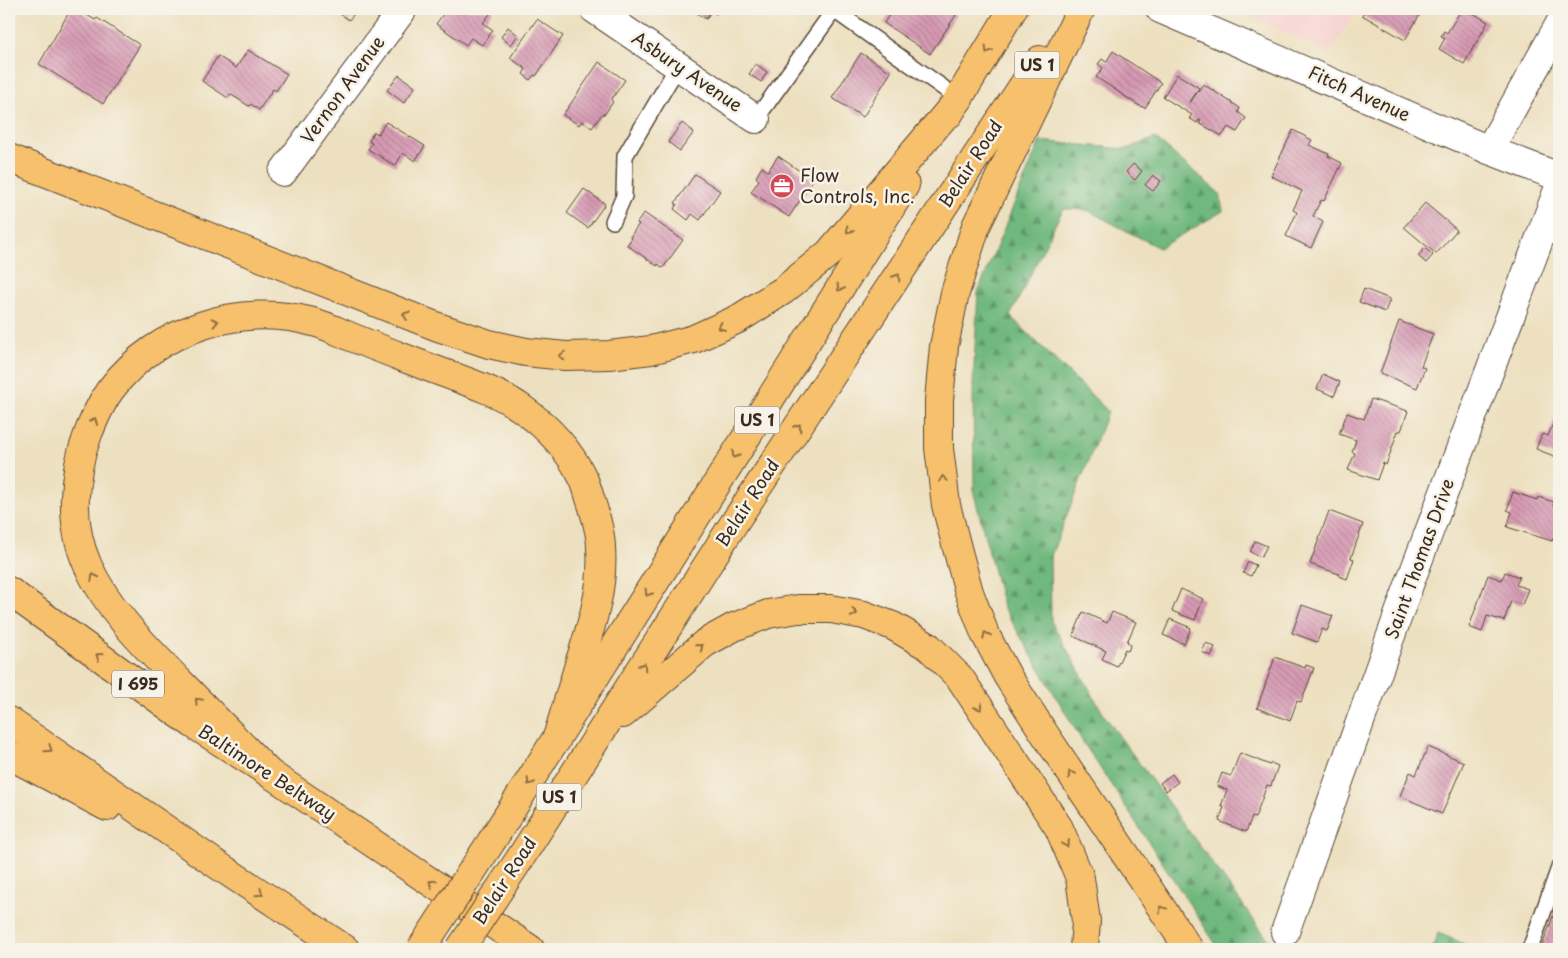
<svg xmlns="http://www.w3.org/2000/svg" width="1568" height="958" viewBox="0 0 1568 958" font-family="'Playpen Sans',sans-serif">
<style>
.built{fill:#f7d0cf}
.forest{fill:url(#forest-firs);stroke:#56714e}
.building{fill:url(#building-back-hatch)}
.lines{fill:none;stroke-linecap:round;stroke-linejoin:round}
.lane-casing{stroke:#564536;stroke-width:18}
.street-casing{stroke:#564536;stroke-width:30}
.highway-casing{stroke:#564536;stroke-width:30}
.lane{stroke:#fff;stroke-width:15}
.street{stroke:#fff;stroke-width:28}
.highway{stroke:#f7c06c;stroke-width:28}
.highway-bridge-casing{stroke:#564536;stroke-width:30;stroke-linecap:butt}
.highway-bridge{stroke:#f7c06c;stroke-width:28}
.oneway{stroke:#906e41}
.labels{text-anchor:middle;stroke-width:5;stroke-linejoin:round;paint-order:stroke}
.shield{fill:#f7f3e8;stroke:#73665b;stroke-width:1}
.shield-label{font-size:16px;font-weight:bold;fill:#3b2a1e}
.street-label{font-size:18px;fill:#3b2a1e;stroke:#f7f3e8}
.poi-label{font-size:18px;fill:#3b2a1e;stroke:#f7f3e8;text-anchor:start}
</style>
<defs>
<pattern id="forest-firs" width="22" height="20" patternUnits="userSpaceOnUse" patternTransform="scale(1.25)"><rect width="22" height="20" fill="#70b87e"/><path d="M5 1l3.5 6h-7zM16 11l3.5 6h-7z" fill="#5d9667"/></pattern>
<pattern id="building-back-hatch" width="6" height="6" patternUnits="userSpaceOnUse" patternTransform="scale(1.25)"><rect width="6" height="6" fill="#d79ab4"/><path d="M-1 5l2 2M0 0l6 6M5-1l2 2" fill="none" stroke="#b07e92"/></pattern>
</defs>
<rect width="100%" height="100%" fill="#f7f3e8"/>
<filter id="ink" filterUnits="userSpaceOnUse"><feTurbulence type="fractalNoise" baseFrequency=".02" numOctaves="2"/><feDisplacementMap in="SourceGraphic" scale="10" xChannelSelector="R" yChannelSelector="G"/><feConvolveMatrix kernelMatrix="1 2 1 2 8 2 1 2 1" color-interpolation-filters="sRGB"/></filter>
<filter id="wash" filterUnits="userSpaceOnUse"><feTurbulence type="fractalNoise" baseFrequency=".0096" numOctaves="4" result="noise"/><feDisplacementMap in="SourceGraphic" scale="20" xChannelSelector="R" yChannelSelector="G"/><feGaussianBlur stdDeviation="1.12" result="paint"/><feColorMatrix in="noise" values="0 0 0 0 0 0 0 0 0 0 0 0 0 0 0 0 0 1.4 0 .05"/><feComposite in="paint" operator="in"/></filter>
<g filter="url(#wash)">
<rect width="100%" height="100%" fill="#ede0c0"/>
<path class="built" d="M1236 9H1357L1329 54Z"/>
<g class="forest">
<path d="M1155 138 1220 194 1223 211 1159 248 1087 210 1063 209 1010 316 1108 411 1050 558 1051 621 1104 715 1275 949H1219L1081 739 1003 607 974 494 973 384 978 292 1040 141 1126 149Z"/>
<path d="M1438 933 1477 949H1432Z"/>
</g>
<g id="blocks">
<g class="building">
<path d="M71 9H77L95 20 97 18 140 45 103 104 39 64Z"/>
<path d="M333 9H358L349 20Z"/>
<path d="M447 9 493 10 483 23 493 30 482 45 471 38 466 45 436 24Z"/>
<path d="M691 9H719L716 14 711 11 706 19Z"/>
<path d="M893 9H951L950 11 956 15 930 54 884 23Z"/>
<path d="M1366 9H1423L1405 40 1362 15Z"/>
<path d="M1462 9H1466L1488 22 1464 64 1439 49 1445 38 1441 36 1444 31 1447 33Z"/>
<path d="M537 19 563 36 536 76 534 75 530 80 523 74 526 69 510 58Z"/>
<path d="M508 27 518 35 511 45 501 37Z"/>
<path d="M248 50 287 74 276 91 273 89 259 110 251 104 249 106 230 94 228 98 202 81 218 56 236 68Z"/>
<path d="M1113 51 1161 83 1145 108 1138 105 1096 77 1103 68 1098 64 1102 59 1106 62Z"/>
<path d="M861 53 891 72 863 117 832 98Z"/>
<path d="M599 62 625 80 611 100 613 102 604 115 603 113 592 128 582 121 579 125 563 115Z"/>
<path d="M756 64 767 72 761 82 749 74Z"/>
<path d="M1177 74 1199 88 1189 104 1203 84 1240 108 1238 112 1246 118 1237 132 1228 127 1222 136 1199 123 1201 121 1199 120 1197 123 1189 118 1192 115 1163 97Z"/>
<path d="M399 75 415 87 404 103 387 90Z"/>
<path d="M386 122 425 146 415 161 403 153 395 166 368 149 372 143 369 141 374 132 378 134Z"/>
<path d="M682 123 694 132 680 151 668 142Z"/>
<path d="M1293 130 1312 140 1309 145 1329 154 1328 156 1342 163 1324 201 1321 200 1313 216 1323 222 1311 248 1286 236 1297 212 1293 210 1302 191 1271 176Z"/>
<path d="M778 156 813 180 789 217 751 192 759 180 756 177 762 167 768 171Z"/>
<path d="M1133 164 1142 171 1135 180 1126 172Z"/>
<path d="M695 174 720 191 700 220 692 214 688 220 674 209 677 204 675 203Z"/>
<path d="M1153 175 1161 181 1153 191 1145 185Z"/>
<path d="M584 189 605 204 588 228 567 213Z"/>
<path d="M1425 203 1457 230 1436 254 1404 227Z"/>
<path d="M644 213 683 240 663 268 658 264 657 266 627 245 632 238 630 237 639 224 637 223Z"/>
<path d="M1425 248 1433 255 1426 263 1418 256Z"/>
<path d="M1364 289 1390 299 1385 312 1359 302Z"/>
<path d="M1399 321 1433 334 1421 366 1425 368 1417 388 1380 373Z"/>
<path d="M1323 374 1340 382 1334 396 1317 389Z"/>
<path d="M1371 399 1408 411 1401 431H1398L1386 465 1383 463 1377 480 1348 470 1355 453 1352 452 1356 440 1339 434 1347 413 1364 419Z"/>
<path d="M1556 416 1559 417V458L1536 449 1542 434 1548 436Z"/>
<path d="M1513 492 1537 500 1538 497 1554 502 1553 505 1559 507V526L1558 525 1552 541 1507 527 1512 512 1507 510Z"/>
<path d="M1329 511 1363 524 1351 558 1354 559 1347 579 1339 576V574L1310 564Z"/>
<path d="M1255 541 1267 546 1261 557 1250 552Z"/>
<path d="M1248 562 1256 565 1251 576 1243 573Z"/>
<path d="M1505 572 1520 577 1516 585 1528 589 1522 605 1511 601 1504 621 1487 616 1482 632 1469 627 1488 575 1502 580Z"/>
<path d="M1181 589 1203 599 1195 620 1172 611Z"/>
<path d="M1302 605 1333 616 1327 631 1322 629 1317 642 1292 633Z"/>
<path d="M1083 612 1107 623 1112 612 1136 622 1127 642 1131 644 1128 651 1125 649 1117 666 1102 659 1106 651 1073 636Z"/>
<path d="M1170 619 1191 628 1184 644 1163 635Z"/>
<path d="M1206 643 1215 647 1211 656 1202 652Z"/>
<path d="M1275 657 1305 668 1306 665 1314 668 1301 702 1297 701 1290 721 1257 708Z"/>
<path d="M1428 747 1464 762 1442 814 1400 796 1410 772 1416 775Z"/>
<path d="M1240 753 1270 765 1271 763 1278 766 1271 786 1267 785 1255 818 1252 817 1246 832 1219 821 1224 807 1221 806 1227 790 1217 786 1222 773 1231 776Z"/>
<path d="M1172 774 1178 782 1166 791 1160 783Z"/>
<path d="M1559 900V949H1541Z"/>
</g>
</g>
</g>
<g filter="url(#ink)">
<use href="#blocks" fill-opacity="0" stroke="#564536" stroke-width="1"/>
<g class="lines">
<defs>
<g id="lane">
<path d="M756 119 834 10 959 99"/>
<path d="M613 221 624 196 625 156 678 66"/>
<path d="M1530 949 1559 868"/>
</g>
<g id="street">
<path d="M594 9 756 119"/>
<path d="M1160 9 1489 150 1559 177"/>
<path d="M1489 150 1559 25"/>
<path d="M283 172 403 9"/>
<path d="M1285 932 1409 585 1559 187"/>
</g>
<g id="highway">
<path d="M1081 9 976 226 955 293 944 346 939 400V448L946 505 957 548 969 592 985 634 1008 677 1046 736 1189 949"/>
<path d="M949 114 1013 9"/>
<path d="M9 158 438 327 489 344 526 352 565 356 609 355 651 350 694 339 738 319 784 290 829 253 959 99"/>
<path d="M9 591 193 724 269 773 530 949"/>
<path d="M623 714 705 643 734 627 768 614 798 609H831L864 615 893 626 929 647 960 678 1059 828 1080 878 1086 921 1084 949"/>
<path d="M9 721 219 866 345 949"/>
<path d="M9 755 107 807"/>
<path d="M269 773C239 742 209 712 179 681 145 646 109 611 88 566 69 524 72 476 88 434 94 419 101 402 111 389 156 329 241 302 313 322 325 325 337 331 349 336 373 346 397 355 420 364 452 377 493 388 521 408 547 426 570 451 584 480 587 487 589 496 592 504 596 518 601 533 601 548 604 587 592 624 580 661 572 687 564 714 556 741"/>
<path d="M493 839 905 185"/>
<path d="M521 857 736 520 1040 60"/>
</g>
</defs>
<use href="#lane" class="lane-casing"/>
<use href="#street" class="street-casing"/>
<use href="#highway" class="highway-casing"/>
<use href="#lane" class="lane"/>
<use href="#street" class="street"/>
<use href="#highway" class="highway"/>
<defs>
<g id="highway-bridge">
<path d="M421 949 493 839"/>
<path d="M460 949 521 857"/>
</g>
</defs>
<use href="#highway-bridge" class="highway-bridge-casing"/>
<use href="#highway-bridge" class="highway-bridge"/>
</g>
<defs><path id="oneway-chevron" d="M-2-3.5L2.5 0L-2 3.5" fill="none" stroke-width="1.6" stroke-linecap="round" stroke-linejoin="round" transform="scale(1.25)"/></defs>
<g class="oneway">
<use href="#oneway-chevron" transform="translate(988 50) rotate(121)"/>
<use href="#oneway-chevron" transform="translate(849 230) rotate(130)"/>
<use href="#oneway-chevron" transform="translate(897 277) rotate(-57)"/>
<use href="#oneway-chevron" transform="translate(840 288) rotate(122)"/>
<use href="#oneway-chevron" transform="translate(406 315) rotate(-159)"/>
<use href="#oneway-chevron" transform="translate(215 322) rotate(-12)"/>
<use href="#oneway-chevron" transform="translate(721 327) rotate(156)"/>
<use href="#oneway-chevron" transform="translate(562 356) rotate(-177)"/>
<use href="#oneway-chevron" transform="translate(94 421) rotate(-67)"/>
<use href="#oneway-chevron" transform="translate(798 427) rotate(-57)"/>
<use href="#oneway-chevron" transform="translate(735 455) rotate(122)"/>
<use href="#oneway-chevron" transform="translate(943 479) rotate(-98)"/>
<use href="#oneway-chevron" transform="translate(94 577) rotate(-117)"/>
<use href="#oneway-chevron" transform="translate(648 593) rotate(122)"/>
<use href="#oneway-chevron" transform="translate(854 613) rotate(10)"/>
<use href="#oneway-chevron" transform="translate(986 635) rotate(-115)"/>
<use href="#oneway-chevron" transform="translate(700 647) rotate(-39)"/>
<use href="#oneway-chevron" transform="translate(99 656) rotate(-144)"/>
<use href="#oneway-chevron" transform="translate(643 666) rotate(-57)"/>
<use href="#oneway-chevron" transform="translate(198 701) rotate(-134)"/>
<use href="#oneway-chevron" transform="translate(979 707) rotate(57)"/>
<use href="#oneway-chevron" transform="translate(49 749) rotate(34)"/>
<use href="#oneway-chevron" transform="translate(1071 774) rotate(-124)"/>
<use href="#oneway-chevron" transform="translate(530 782) rotate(122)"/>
<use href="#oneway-chevron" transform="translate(1066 844) rotate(67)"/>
<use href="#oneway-chevron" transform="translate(432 883) rotate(-146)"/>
<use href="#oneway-chevron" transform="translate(260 893) rotate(34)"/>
<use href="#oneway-chevron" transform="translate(1162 909) rotate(-124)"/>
</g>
</g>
<defs>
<symbol id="office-disc" viewBox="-11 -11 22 22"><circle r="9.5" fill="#d1495b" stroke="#f7f3e8"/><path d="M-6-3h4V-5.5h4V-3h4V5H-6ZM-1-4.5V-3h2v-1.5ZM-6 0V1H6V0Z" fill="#fff"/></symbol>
</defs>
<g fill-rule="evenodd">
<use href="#office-disc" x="768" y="172" width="28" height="28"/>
</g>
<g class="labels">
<g class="shield">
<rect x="1014.5" y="51.5" width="45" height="27" rx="4"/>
<rect x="734.5" y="406.5" width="45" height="27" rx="4"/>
<rect x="112" y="670.5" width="52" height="27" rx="4"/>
<rect x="536.5" y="783.5" width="45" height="27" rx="4"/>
</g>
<g class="shield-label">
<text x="1037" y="71">US 1</text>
<text x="757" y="426">US 1</text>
<text x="138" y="690">I 695</text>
<text x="559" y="803">US 1</text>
</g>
<g class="street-label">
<text transform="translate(687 72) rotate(34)" y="6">Asbury Avenue</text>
<text transform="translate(343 90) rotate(-54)" y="6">Vernon Avenue</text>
<text transform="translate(1359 94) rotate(24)" y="6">Fitch Avenue</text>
<text transform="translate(971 164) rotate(-57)" y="6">Belair Road</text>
<text transform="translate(748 503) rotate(-57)" y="6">Belair Road</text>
<text transform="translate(1420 559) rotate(-70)" y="6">Saint Thomas Drive</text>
<text transform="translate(267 773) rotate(33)" y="6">Baltimore Beltway</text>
<text transform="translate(505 881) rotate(-57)" y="6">Belair Road</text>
</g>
<g class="poi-label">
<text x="800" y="182">Flow<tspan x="800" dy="21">Controls, Inc.</tspan></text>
</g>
</g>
<rect width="1568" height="958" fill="none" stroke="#f7f3e8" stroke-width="30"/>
</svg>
